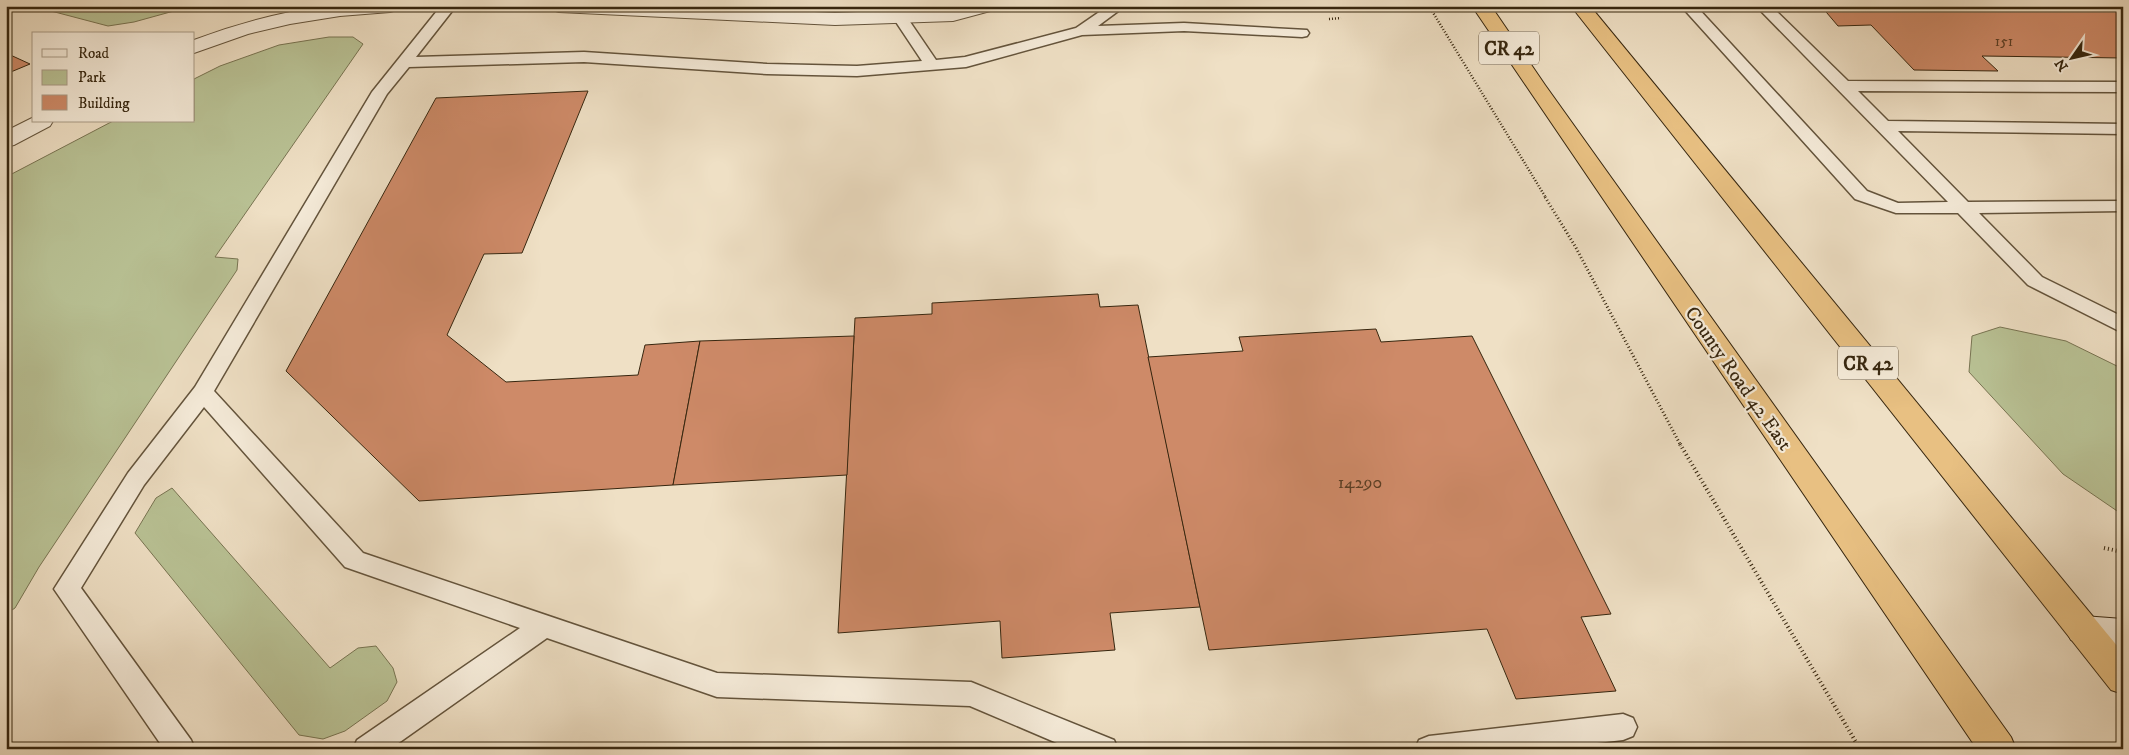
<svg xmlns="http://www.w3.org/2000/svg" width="2129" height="755" viewBox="0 0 2129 755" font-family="'IM FELL DW Pica',serif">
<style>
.green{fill:#b9c295;stroke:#787452}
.building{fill:#ce8a68;stroke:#36260f}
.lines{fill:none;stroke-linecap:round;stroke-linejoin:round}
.lane-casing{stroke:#64543c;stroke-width:3}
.street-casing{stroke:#64543c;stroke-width:2}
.secondary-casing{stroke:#36260f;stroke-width:2}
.highway-casing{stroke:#36260f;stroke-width:2}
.path-far2{stroke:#36260f;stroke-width:2.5;stroke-dasharray:1 2;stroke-linecap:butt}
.path-far1{stroke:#36260f;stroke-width:3;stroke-dasharray:1 2.5;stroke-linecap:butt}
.path{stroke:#36260f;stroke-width:4;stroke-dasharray:1 3;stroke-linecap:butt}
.lane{fill:#f5ebd9;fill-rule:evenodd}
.street{fill:#f5ebd9;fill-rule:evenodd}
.secondary{fill:#f5ebd9;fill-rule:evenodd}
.highway{fill:#e8c082;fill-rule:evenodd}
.labels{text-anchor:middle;stroke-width:4.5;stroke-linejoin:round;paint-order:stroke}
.far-number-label{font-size:15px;fill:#5c3f25}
.number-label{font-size:18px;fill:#5c3f25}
.shield{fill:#f5ebd9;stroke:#6f614c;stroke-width:1}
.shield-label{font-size:19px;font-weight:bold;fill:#36260f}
.street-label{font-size:20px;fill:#36260f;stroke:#f5ebd9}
</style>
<rect width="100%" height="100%" fill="#efe0c5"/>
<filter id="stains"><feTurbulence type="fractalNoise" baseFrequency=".004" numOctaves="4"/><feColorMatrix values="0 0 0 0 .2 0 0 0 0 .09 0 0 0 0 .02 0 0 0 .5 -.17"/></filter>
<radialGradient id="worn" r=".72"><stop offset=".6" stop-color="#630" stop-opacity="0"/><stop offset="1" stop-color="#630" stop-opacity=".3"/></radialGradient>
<g class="green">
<path d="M44 6H192L134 22 108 26 51 11Z"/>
<path d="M329 37H353L363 44 215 257 238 259 237 270 39 567 15 608 6 614V177L113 121H194V79L220 66 279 45Z"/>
<path d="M2000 327 2066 341 2123 369V515L2063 474 1969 372 1972 336Z"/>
<path d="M172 488 330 668 358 648 376 646 393 668 397 682 387 701 345 731 323 739 299 735 135 533 156 498Z"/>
</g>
<g class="building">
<path d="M1821 6 2123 8V58L1982 56 1998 71 1914 70 1871 25 1838 26Z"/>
<path d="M6 53 30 64 6 74Z"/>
<path d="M588 91 522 253 484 254 447 335 506 382 638 375 645 345 700 341 673 485 419 501 286 371 436 98Z"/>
<path d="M1098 294 1100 307 1138 305 1200 607 1110 613 1115 650 1002 658 1000 621 838 633 855 318 932 314V303Z"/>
<path d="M1376 329 1381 342 1472 336 1611 614 1581 617 1616 691 1516 699 1487 629 1209 650 1148 357 1243 351 1239 337Z"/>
<path d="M854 336 847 475 673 485 700 341Z"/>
</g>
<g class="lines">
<defs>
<g id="lane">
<path d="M441 6H456L416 57 584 52 767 64 857 66 922 61 892 16 894 13H904L936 60 965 57 1076 28 1108 6H1125L1098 26 1184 23 1307 30 1309 33 1307 36 1302 37 1184 31 1082 35 966 67 857 76 767 74 584 62 409 67 387 94 214 391 363 553 717 673 971 682 1114 740 1118 749H1071L970 706 717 697 547 638 390 749H353L357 740 520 628 345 567 204 407 144 485 81 588 191 740 195 749H164L54 589 128 473 195 387 372 92Z"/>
<path d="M1681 6H1696L1867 191 1898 203 1948 202 1756 6H1771L1848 81 2123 82V92L1858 91 1888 121 2123 124V134L1898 131 1968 202 2123 201V211L1979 213 2042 277 2123 317V333L2028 285 1958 213H1896L1855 199Z"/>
<path d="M1623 714 1633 718 1637 727 1633 736 1623 740 1545 749H1415L1419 740 1429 736Z"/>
</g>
<g id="street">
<path d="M326 6H399L397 10 390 12 340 16 290 24 248 34 194 53V40C236 24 281 12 326 6Z"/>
<path d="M550 6H684L835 13 996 6 994 10 953 21 835 25 559 12 552 10Z"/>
<path d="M34 117V121H53L50 126 14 145 6 147V131Z"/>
</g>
<path id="secondary" d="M2083 616 2123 619V648L2083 644 2071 640 2066 630 2071 620Z"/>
<g id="highway">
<path d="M1472 6H1491L1545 85 2011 737 2016 749H1977Z"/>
<path d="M1571 6H1590L2123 653V694L2111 690Z"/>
</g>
</defs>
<use href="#lane" class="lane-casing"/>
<use href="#street" class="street-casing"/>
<use href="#secondary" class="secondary-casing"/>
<use href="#highway" class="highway-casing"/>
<g class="path-far2">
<path d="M1429 6 1546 198"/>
<path d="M1329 19 1341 18"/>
</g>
<path class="path-far1" d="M1545 197 1575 246 1681 446"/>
<g class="path">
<path d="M1680 444 1860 749"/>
<path d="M2104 548 2123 552"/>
</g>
<use href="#lane" class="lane"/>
<use href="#street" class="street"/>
<use href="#secondary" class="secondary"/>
<use href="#highway" class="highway"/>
</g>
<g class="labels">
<g class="far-number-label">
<text x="2004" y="46">151</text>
</g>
<g class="number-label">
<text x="1360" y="488">14290</text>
</g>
<g class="shield">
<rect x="1479" y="31.5" width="60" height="33" rx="4"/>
<rect x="1838" y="346.5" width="60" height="33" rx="4"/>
</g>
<g class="shield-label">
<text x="1509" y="55">CR 42</text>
<text x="1868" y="370">CR 42</text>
</g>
<g class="street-label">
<text transform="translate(1739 378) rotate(55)" y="7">County Road 42 East</text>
</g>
</g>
<rect width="2129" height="755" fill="none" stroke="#efe0c5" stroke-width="25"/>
<rect x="8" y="8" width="2114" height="740" fill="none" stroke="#36260f" stroke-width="2.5"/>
<rect x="12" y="12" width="2104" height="730" fill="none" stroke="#36260f"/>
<rect x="32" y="32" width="162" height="90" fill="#f5ebd9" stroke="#a99c88"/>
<rect x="42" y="49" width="25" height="8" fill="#f5ebd9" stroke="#a99c88"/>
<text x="78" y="58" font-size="15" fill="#36260f">Road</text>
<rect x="42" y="70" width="25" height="15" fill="#b9c295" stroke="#a99c88"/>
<text x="78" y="82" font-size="15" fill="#36260f">Park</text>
<rect x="42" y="95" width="25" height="15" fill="#ce8a68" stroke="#a99c88"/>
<text x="78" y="108" font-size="15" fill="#36260f">Building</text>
<g transform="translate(2072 58) rotate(236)" stroke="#f5ebd9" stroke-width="4" paint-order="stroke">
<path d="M0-4L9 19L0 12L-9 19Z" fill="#36260f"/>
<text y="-8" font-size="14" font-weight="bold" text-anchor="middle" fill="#36260f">N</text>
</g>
<rect width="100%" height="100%" filter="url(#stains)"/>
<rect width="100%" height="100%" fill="url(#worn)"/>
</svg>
